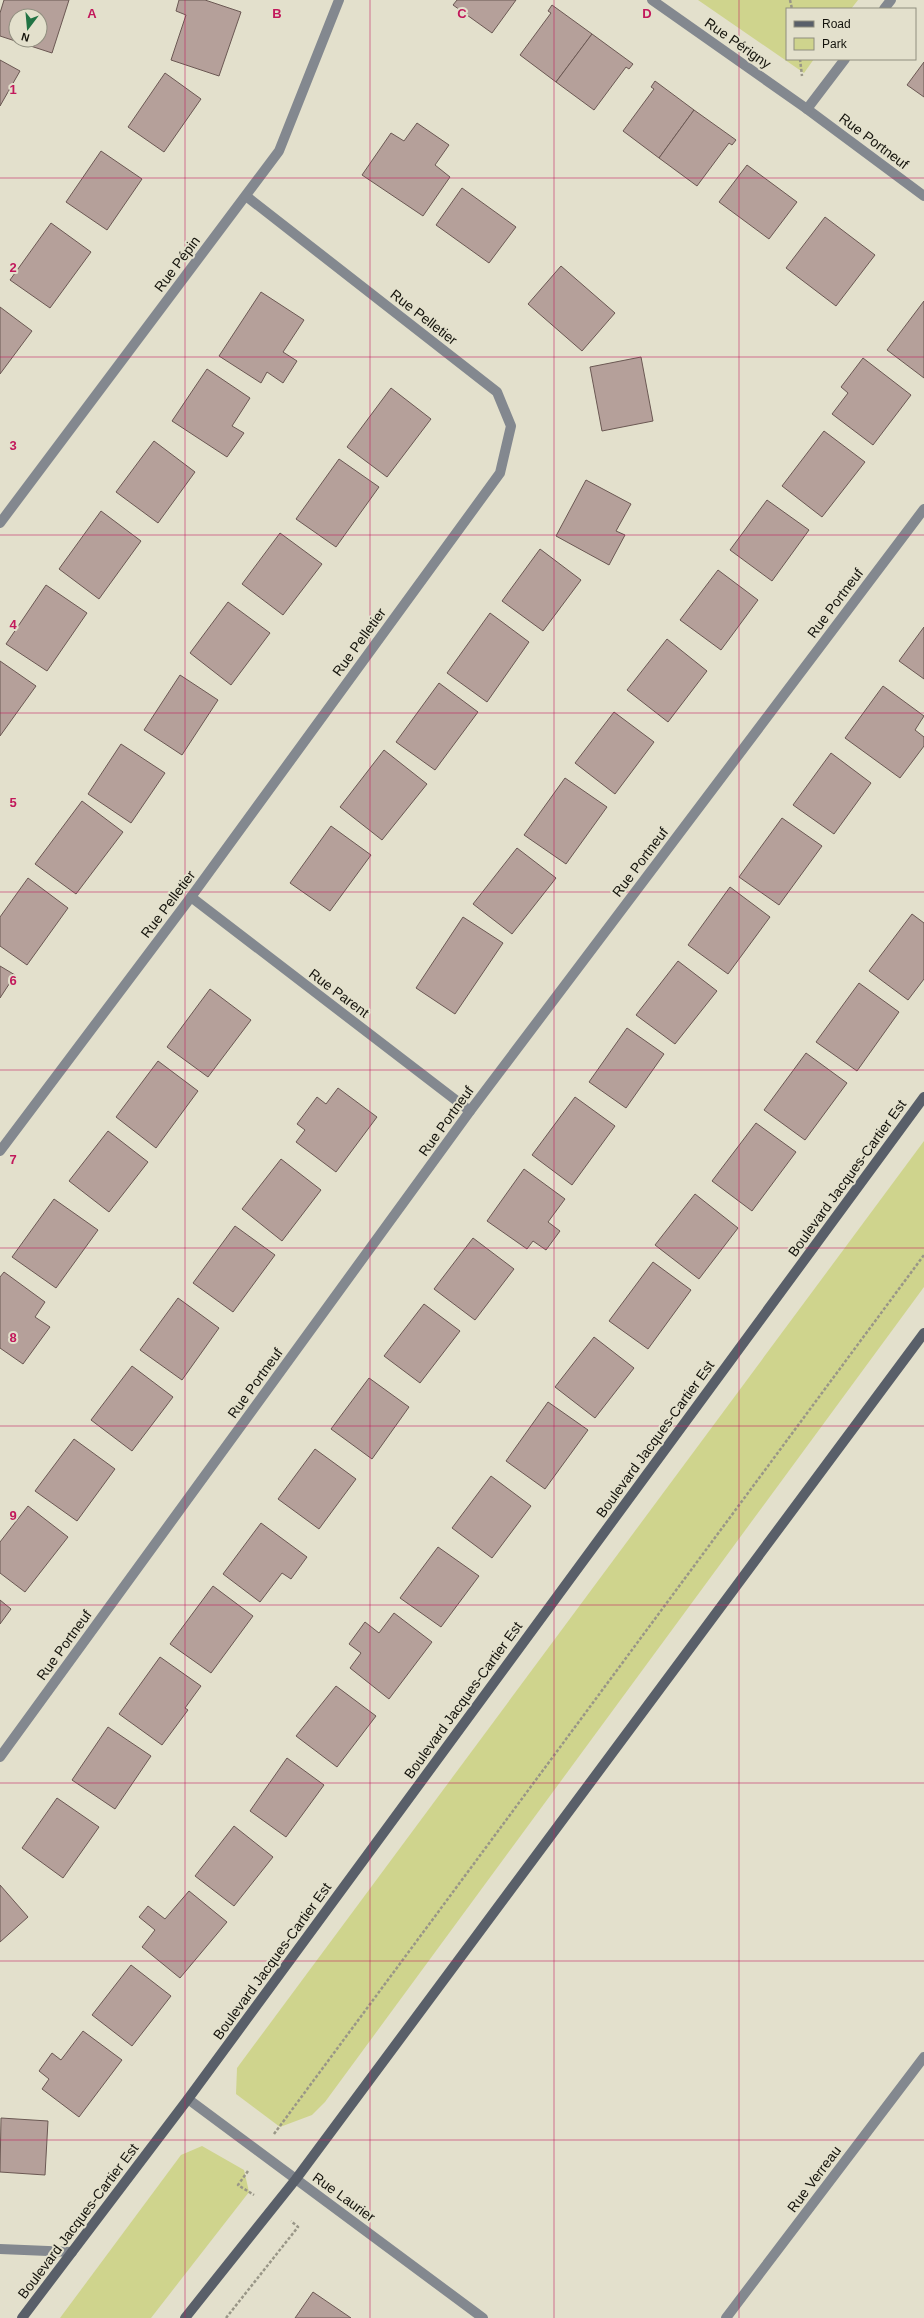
<svg xmlns="http://www.w3.org/2000/svg" width="924" height="2318" viewBox="0 0 924 2318" font-family="Helvetica,sans-serif">
<style>
.green{fill:#cfd48d}
.building{fill:#b5a09a;stroke:#6b5853;fill-rule:evenodd}
.lines{fill:none;stroke-linecap:round;stroke-linejoin:round}
.path{stroke:#999687;stroke-width:2.5;stroke-dasharray:3 2;stroke-linecap:butt}
.minor{stroke:#83888f;stroke-width:10}
.secondary{stroke:#595f69;stroke-width:10}
.grid{fill:none;stroke:#c2185b;stroke-width:1;stroke-opacity:0.55}
.labels{text-anchor:middle;stroke-width:4;stroke-linejoin:round;paint-order:stroke}
.street-label{font-size:14px;fill:#14130c;stroke:#e3e0cc}
.grid-label{font-size:13px;text-anchor:middle;font-weight:bold;fill:#c2185b;stroke:#e3e0cc;stroke-width:4;stroke-linejoin:round;paint-order:stroke}
</style>
<rect width="100%" height="100%" fill="#e3e0cc"/>
<g class="green">
<path d="M698 0H858L851 9H787V59H814L804 73Z"/>
<path d="M924 1141V1287L325 2102 312 2115 280 2127 236 2094 237 2068Z"/>
<path d="M202 2146 244 2170 249 2192 151 2318H60L181 2155Z"/>
</g>
<g class="building">
<path d="M4 0H69L52 53 0 36V13ZM16 16H40V40H16Z"/>
<path d="M179 0H205L241 12 219 76 171 60 186 15 176 11Z"/>
<path d="M457 0H516L492 33 453 5Z"/>
<path d="M552 5 592 34 556 82 520 55 551 13 548 11Z"/>
<path d="M592 34 633 64 629 69 626 67 594 110 556 82Z"/>
<path d="M0 60 20 71 0 106Z"/>
<path d="M924 62V97L907 85Z"/>
<path d="M165 73 201 99 164 152 128 127Z"/>
<path d="M655 81 694 110 659 158 623 131 654 89 651 87Z"/>
<path d="M694 110 736 140 732 145 729 143 697 186 659 158Z"/>
<path d="M417 123 449 145 435 165 450 177 423 216 362 175 391 133 404 141Z"/>
<path d="M101 151 142 179 107 230 66 202Z"/>
<path d="M747 165 797 202 769 239 719 202Z"/>
<path d="M462 188 516 227 489 263 436 225Z"/>
<path d="M825 217 875 255 836 306 786 268Z"/>
<path d="M51 223 91 252 50 308 10 280Z"/>
<path d="M561 266 615 313 582 351 528 304Z"/>
<path d="M261 292 304 320 283 352 297 361 283 383 267 372 261 383 219 356Z"/>
<path d="M924 301V378L887 350Z"/>
<path d="M0 307 32 331 0 374Z"/>
<path d="M641 357 653 421 602 431 590 367Z"/>
<path d="M863 358 911 395 873 445 832 414 848 393 841 387Z"/>
<path d="M207 369 250 398 232 426 244 433 227 457 172 421Z"/>
<path d="M391 388 431 419 387 477 347 447Z"/>
<path d="M824 431 865 462 822 517 782 486Z"/>
<path d="M154 441 195 472 158 523 116 492Z"/>
<path d="M339 459 379 487 336 547 296 519Z"/>
<path d="M586 480 631 504 616 531 625 535 609 565 556 536Z"/>
<path d="M767 500 809 530 772 581 730 550Z"/>
<path d="M101 511 141 541 99 599 59 569Z"/>
<path d="M280 533 322 564 283 615 242 584Z"/>
<path d="M540 549 581 580 543 631 502 601Z"/>
<path d="M718 570 758 600 721 650 680 620Z"/>
<path d="M46 585 87 613 47 671 6 644Z"/>
<path d="M228 602 270 633 231 685 190 653Z"/>
<path d="M490 613 529 642 487 702 447 673Z"/>
<path d="M924 627V679L899 661Z"/>
<path d="M667 639 707 671 668 722 627 690Z"/>
<path d="M0 661 36 686 0 736Z"/>
<path d="M180 675 218 700 182 755 144 730Z"/>
<path d="M439 683 478 712 435 770 396 742Z"/>
<path d="M883 686 924 716 915 730 924 737V746L900 778 845 738Z"/>
<path d="M614 712 654 742 615 794 575 763Z"/>
<path d="M121 744 165 773 131 823 88 794Z"/>
<path d="M384 750 427 784 382 840 340 807Z"/>
<path d="M831 753 871 783 834 834 793 805Z"/>
<path d="M565 778 607 807 566 864 524 835Z"/>
<path d="M82 801 123 832 76 894 35 864Z"/>
<path d="M782 818 822 846 779 905 739 877Z"/>
<path d="M331 826 371 855 330 911 290 883Z"/>
<path d="M517 848 556 878 512 934 473 904Z"/>
<path d="M28 878 68 908 27 965 0 946V917Z"/>
<path d="M730 887 770 917 728 974 688 945Z"/>
<path d="M912 914 924 923V979L908 1000 869 971Z"/>
<path d="M463 917 503 943 455 1014 416 988Z"/>
<path d="M678 961 717 991 675 1044 636 1015Z"/>
<path d="M0 966 15 975 0 998Z"/>
<path d="M859 983 899 1012 857 1071 816 1042Z"/>
<path d="M210 989 251 1020 208 1077 167 1047Z"/>
<path d="M627 1028 664 1054 626 1108 589 1082Z"/>
<path d="M806 1053 847 1083 805 1140 764 1110Z"/>
<path d="M158 1061 198 1091 156 1148 116 1117Z"/>
<path d="M338 1088 377 1117 336 1172 296 1142 305 1130 297 1124 317 1097 326 1104Z"/>
<path d="M575 1097 615 1126 572 1185 532 1155Z"/>
<path d="M756 1123 796 1152 752 1211 712 1181Z"/>
<path d="M108 1131 148 1162 109 1212 69 1181Z"/>
<path d="M281 1159 321 1190 282 1241 242 1209Z"/>
<path d="M524 1169 565 1199 548 1222 560 1231 546 1250 533 1241 527 1249 487 1221Z"/>
<path d="M695 1194 738 1228 699 1279 655 1245Z"/>
<path d="M54 1199 98 1230 56 1288 12 1257Z"/>
<path d="M235 1226 275 1255 233 1312 193 1283Z"/>
<path d="M473 1238 514 1269 475 1320 434 1289Z"/>
<path d="M653 1262 691 1290 648 1349 609 1321Z"/>
<path d="M4 1272 45 1302 35 1317 50 1327 23 1364 0 1348V1277Z"/>
<path d="M178 1298 219 1328 182 1380 140 1350Z"/>
<path d="M424 1304 460 1331 420 1383 384 1356Z"/>
<path d="M594 1337 634 1368 595 1418 555 1387Z"/>
<path d="M132 1366 173 1397 132 1451 91 1420Z"/>
<path d="M369 1378 409 1407 372 1459 331 1429Z"/>
<path d="M548 1402 588 1430 545 1489 506 1461Z"/>
<path d="M74 1439 115 1469 77 1521 35 1491Z"/>
<path d="M315 1449 356 1479 319 1529 278 1499Z"/>
<path d="M491 1476 531 1506 492 1558 452 1528Z"/>
<path d="M28 1506 68 1537 25 1592 0 1573V1542Z"/>
<path d="M261 1523 307 1557 291 1579 282 1573 260 1602 223 1574Z"/>
<path d="M438 1547 479 1576 441 1627 400 1598Z"/>
<path d="M213 1586 253 1616 211 1673 170 1644Z"/>
<path d="M0 1600 11 1609 0 1624Z"/>
<path d="M394 1613 432 1642 389 1699 350 1668 361 1653 349 1644 365 1622 379 1633Z"/>
<path d="M160 1657 201 1686 185 1708 188 1710 162 1745 119 1714Z"/>
<path d="M336 1686 376 1716 337 1767 296 1736Z"/>
<path d="M108 1727 151 1756 115 1809 72 1780Z"/>
<path d="M287 1758 324 1785 286 1837 250 1811Z"/>
<path d="M57 1798 99 1827 63 1878 22 1848Z"/>
<path d="M234 1826 273 1857 234 1906 195 1876Z"/>
<path d="M0 1885 28 1917 0 1942Z"/>
<path d="M189 1891 227 1922 180 1978 142 1947 155 1930 139 1917 148 1906 165 1919Z"/>
<path d="M131 1965 171 1996 132 2046 92 2015Z"/>
<path d="M83 2031 122 2060 79 2117 42 2089 49 2079 39 2071 52 2053 61 2060Z"/>
<path d="M1 2118 48 2121 45 2175 0 2172Z"/>
<path d="M313 2292 351 2318H295Z"/>
</g>
<g class="lines">
<g class="path">
<path d="M790 0 792 9"/>
<path d="M800 59 802 76"/>
<path d="M274 2134 924 1255"/>
<path d="M248 2171 238 2185 254 2195"/>
<path d="M226 2318 298 2227 291 2221"/>
</g>
<g class="minor">
<path d="M652 0 807 109 924 196"/>
<path d="M884 9 891 0"/>
<path d="M807 109 845 59"/>
<path d="M0 523 279 151 339 0"/>
<path d="M191 897 470 1111"/>
<path d="M0 1151 191 897 500 473 511 426 497 392 246 196"/>
<path d="M0 1757 470 1111 924 509"/>
<path d="M188 2099 483 2318"/>
<path d="M0 2249 72 2252"/>
<path d="M726 2318 924 2057"/>
</g>
<g class="secondary">
<path d="M22 2318 188 2099 924 1097"/>
<path d="M185 2318 296 2179 924 1333"/>
</g>
</g>
<path class="grid" d="M185 0V2318M370 0V2318M554 0V2318M739 0V2318M0 178H924M0 357H924M0 535H924M0 713H924M0 892H924M0 1070H924M0 1248H924M0 1426H924M0 1605H924M0 1783H924M0 1961H924M0 2140H924"/>
<g class="labels">
<g class="street-label">
<text transform="translate(738 43) rotate(35)" y="5">Rue Périgny</text>
<text transform="translate(874 141) rotate(37)" y="5">Rue Portneuf</text>
<text transform="translate(177 264) rotate(-53)" y="5">Rue Pépin</text>
<text transform="translate(424 317) rotate(38)" y="5">Rue Pelletier</text>
<text transform="translate(835 603) rotate(-53)" y="5">Rue Portneuf</text>
<text transform="translate(359 642) rotate(-54)" y="5">Rue Pelletier</text>
<text transform="translate(640 862) rotate(-53)" y="5">Rue Portneuf</text>
<text transform="translate(168 904) rotate(-53)" y="5">Rue Pelletier</text>
<text transform="translate(339 993) rotate(37)" y="5">Rue Parent</text>
<text transform="translate(446 1121) rotate(-54)" y="5">Rue Portneuf</text>
<text transform="translate(847 1178) rotate(-54)" y="5">Boulevard Jacques-Cartier Est</text>
<text transform="translate(255 1383) rotate(-54)" y="5">Rue Portneuf</text>
<text transform="translate(655 1439) rotate(-54)" y="5">Boulevard Jacques-Cartier Est</text>
<text transform="translate(64 1645) rotate(-54)" y="5">Rue Portneuf</text>
<text transform="translate(463 1700) rotate(-54)" y="5">Boulevard Jacques-Cartier Est</text>
<text transform="translate(272 1961) rotate(-54)" y="5">Boulevard Jacques-Cartier Est</text>
<text transform="translate(814 2179) rotate(-53)" y="5">Rue Verreau</text>
<text transform="translate(344 2197) rotate(36)" y="5">Rue Laurier</text>
<text transform="translate(78 2221) rotate(-53)" y="5">Boulevard Jacques-Cartier Est</text>
</g>
</g>
<g class="grid-label">
<text x="92" y="18">A</text>
<text x="277" y="18">B</text>
<text x="462" y="18">C</text>
<text x="647" y="18">D</text>
<text x="13" y="94">1</text>
<text x="13" y="272">2</text>
<text x="13" y="450">3</text>
<text x="13" y="629">4</text>
<text x="13" y="807">5</text>
<text x="13" y="985">6</text>
<text x="13" y="1164">7</text>
<text x="13" y="1342">8</text>
<text x="13" y="1520">9</text>
</g>
<rect x="786" y="8" width="130" height="52" fill="#e3e0cc" stroke="#908e7f"/>
<rect x="794" y="21" width="20" height="6" fill="#595f69" stroke="#908e7f"/>
<text x="822" y="28" font-size="12" fill="#14130c">Road</text>
<rect x="794" y="38" width="20" height="12" fill="#cfd48d" stroke="#908e7f"/>
<text x="822" y="48" font-size="12" fill="#14130c">Park</text>
<g transform="translate(28 28) rotate(196)"><circle r="19" fill="#e3e0cc" stroke="#908e7f"/>
<path d="M0-3L7 15L0 10L-7 15Z" fill="#217344"/>
<text y="-6" font-size="11" font-weight="bold" text-anchor="middle" fill="#14130c">N</text>
</g>
</svg>
